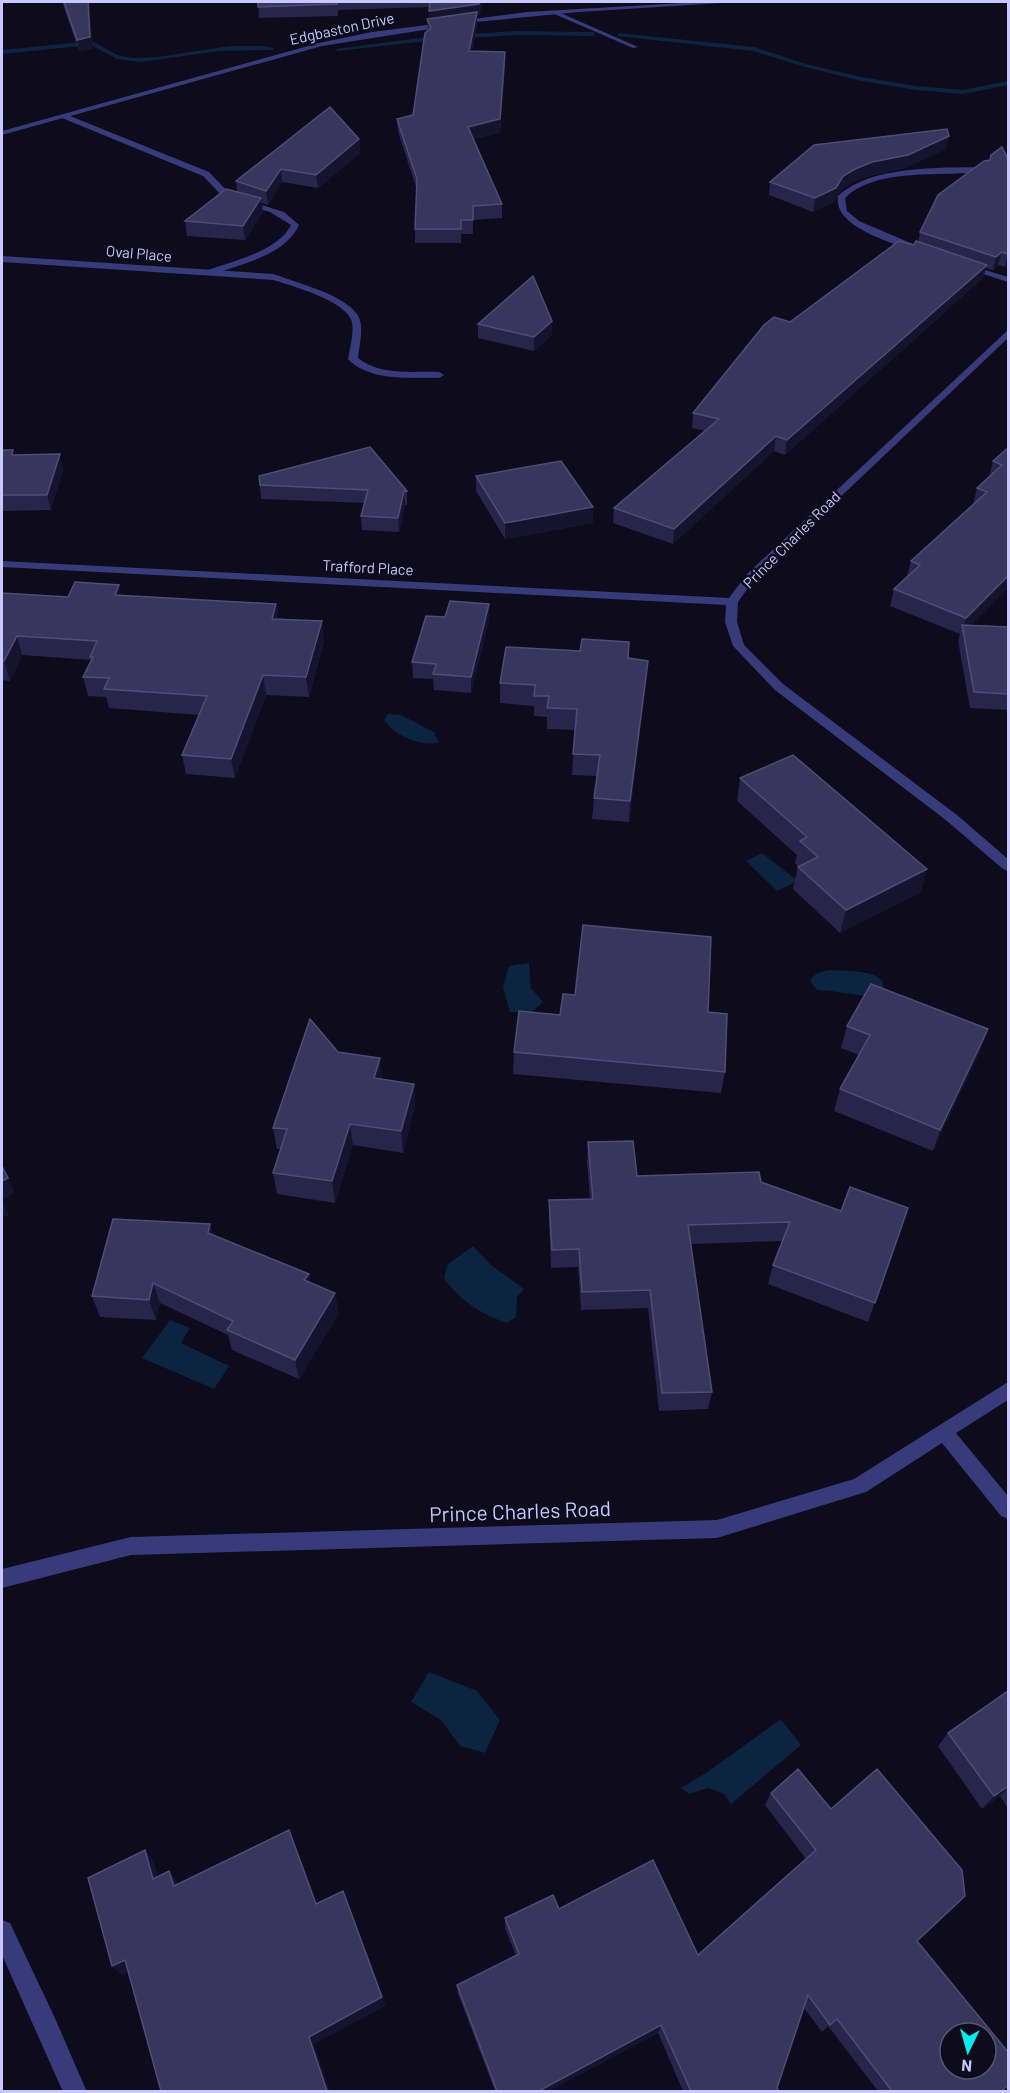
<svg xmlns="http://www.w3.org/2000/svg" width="1010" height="2093" viewBox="0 0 1010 2093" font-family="Barlow,sans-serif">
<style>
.water{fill:#0c243f}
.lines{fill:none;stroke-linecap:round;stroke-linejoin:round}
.stream{fill:#0c243f;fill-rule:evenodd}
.lane{fill:#373b7a;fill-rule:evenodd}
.street{fill:#373b7a;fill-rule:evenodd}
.wall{fill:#28244a}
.shaded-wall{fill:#16132f}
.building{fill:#39365d;stroke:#504c76;stroke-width:1.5;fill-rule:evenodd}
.labels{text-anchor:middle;stroke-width:5;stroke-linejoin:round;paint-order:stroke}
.far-street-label{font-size:15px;fill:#c8c7fe;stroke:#0d0b1c}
.near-street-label{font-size:21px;fill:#c8c7fe;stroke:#0d0b1c}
</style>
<rect width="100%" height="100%" fill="#0d0b1c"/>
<g class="water">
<path d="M388 714 401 715 436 733 434 734 439 742C427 748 399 737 390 727 388 725 386 722 384 720Z"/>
<path d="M762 853 798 881 777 891 746 861Z"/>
<path d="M529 963 531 988 543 1002 532 1012H510L503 987 509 966Z"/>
<path d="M829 970C841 971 876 970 882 981 884 985 884 992 884 996 862 998 840 991 817 990L810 981C815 973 819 972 829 970Z"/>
<path d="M473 1246 491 1265 524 1289 517 1297 516 1317 507 1323C481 1314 460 1301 444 1278L448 1264Z"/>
<path d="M170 1320 190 1328 181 1343 229 1366 214 1389 142 1358Z"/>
<path d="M429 1672 477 1691 500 1720 485 1753 460 1746 441 1720 411 1702Z"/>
<path d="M781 1719 801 1745 731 1804 724 1794 708 1788 689 1794 681 1788 706 1773Z"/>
</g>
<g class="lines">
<g class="stream">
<path d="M517 31 593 32 596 34 593 36 517 35 435 40 338 51 335 49 435 36Z"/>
<path d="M619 33 754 47 806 64 861 77 916 86 963 90 1008 81V85L963 94 916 90 861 81 802 66 753 51 617 36Z"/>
<path d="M92 41 117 55 132 58 157 57 230 46H262L275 48 272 50 220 51 141 62 117 59 91 45 2 54V50Z"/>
</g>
<g class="lane">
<path d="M552 11H556L638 47 633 48 552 13Z"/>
<path d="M65 114 209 172 232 196 284 212 299 225C285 256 240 264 211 275H205V271C230 262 279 251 291 225L270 212 226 200 203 176 62 118Z"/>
<path d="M983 167H986V171C943 178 878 166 845 198L847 211 859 221 920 247V251H914C891 242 833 227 838 196 870 165 941 168 983 167Z"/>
<path d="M965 264 1008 277V282L965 268Z"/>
<path d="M271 275H277C299 284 360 298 361 325 362 336 359 348 358 358 381 376 412 371 439 372L444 375 439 378C410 377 370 382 348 359 350 348 354 332 352 322 346 300 291 286 271 279Z"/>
</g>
<g class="street">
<path d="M699 2H737L579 12 475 22 322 46 2 135V131L319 43 372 32 527 12Z"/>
<path d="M2 256 274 274 278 277 274 280 2 262Z"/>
<path d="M1008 330V338L755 578 738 602 737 622 744 645 783 684 957 815 1008 859V871L1003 869 947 821 775 690 733 646 725 622 726 605 2 567V561L729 598 747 574Z"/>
<path d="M1008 1382V1400L956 1433 1008 1496V1519L1001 1516 942 1443 866 1492 717 1538 131 1555 2 1588V1569L131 1537 717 1520 854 1479Z"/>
<path d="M2 1920 10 1923 54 2016 87 2092H63L2 1955Z"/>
</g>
</g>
<g class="wall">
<path d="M62 2H89L93 48 79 51Z"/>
<path d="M258 2H482L479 16H477V24L472 51 505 64 500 133 473 139 502 204V218L473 220V234H461V243H415V229L417 190 398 132 397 119 413 115 428 31 427 19H429V7L338 10V16L259 18Z"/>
<path d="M359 139 360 153 318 188 282 182 268 205 262 203 263 212 245 240 187 236 185 221 237 192 236 181Z"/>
<path d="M946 149 905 168 869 176 852 182 841 190 834 202 813 212 769 195 770 182Z"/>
<path d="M1008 159V265L1005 267 998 265 993 270 986 268 983 278 785 455 774 451 673 544 613 523 614 508 706 431 692 428 693 413 790 322 918 242 920 232Z"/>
<path d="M552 321V335L534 351 478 338V324Z"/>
<path d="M1008 448 971 625 1008 627V710L970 708 958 641 960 634 890 606 894 589 907 576 911 561 973 505 977 488 989 477 993 461Z"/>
<path d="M2 450 14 455 63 469 51 510 2 511Z"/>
<path d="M259 476 407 491V505H405L399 532 362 530 361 516 365 503 261 499Z"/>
<path d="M476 476 593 523 505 539 476 491Z"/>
<path d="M2 593 68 597 121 595 278 619 324 641 309 697 266 695 235 778 186 774 182 755 199 715 109 708 106 697 88 696 83 677 91 662 90 660 22 655 10 681 2 680Z"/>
<path d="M489 604V620L471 693 434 690 433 679 413 678 412 662 445 617Z"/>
<path d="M628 658 646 681 629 822 592 819 594 798 597 776 572 775 575 730 547 729V717L534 716V706L500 703V683Z"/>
<path d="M740 778 921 892 840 933 793 889 798 866 795 863 797 855 737 801Z"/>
<path d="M708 1012 725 1072 721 1093 513 1074 514 1052 560 1015Z"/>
<path d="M847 1026 980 1051 933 1151 834 1111 840 1089 859 1055 841 1048Z"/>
<path d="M338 1052 382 1079 414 1084 415 1105 403 1153 353 1145 335 1203 277 1194 273 1173 281 1149H277L273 1128Z"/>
<path d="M588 1142 637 1176 761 1182 841 1211 908 1208 868 1322 768 1284 773 1265 783 1241 691 1244 712 1392 708 1409 659 1411 648 1308 581 1310 578 1267 551 1268 549 1220V1200L590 1199 587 1162Z"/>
<path d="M210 1224 213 1235 309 1274 310 1283 339 1313 299 1379 232 1350 228 1335 160 1303 156 1320 100 1317 92 1296Z"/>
<path d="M1008 1691V1808L1000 1796 982 1809 938 1746 948 1733Z"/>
<path d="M771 1793 917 1941 1002 2091H878L828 2026 822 2032 804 2008 777 2088 779 2091H683L658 2033 549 2091H495L458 1994 457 1985 516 1956 505 1928V1918L559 1909 698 1955 806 1859 765 1805Z"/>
</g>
<g class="shaded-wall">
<path d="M88 2H89L93 48 79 51 77 40Z"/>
<path d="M479 2H482L479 16H477V24L469 64V51L429 22V11Z"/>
<path d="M505 52 500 133 468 140V127Z"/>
<path d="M949 136 946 149 905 168 869 176 852 182 841 190 834 202 813 212 815 198 855 169Z"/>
<path d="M359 139 360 153 318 188 316 175Z"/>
<path d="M281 169 282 182 268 205 266 191Z"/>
<path d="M261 198 263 212 245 240 243 226Z"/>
<path d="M1002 252 998 265 993 270 996 257Z"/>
<path d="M1008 254V265L1005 267Z"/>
<path d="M987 265 983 278 785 455 787 440Z"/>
<path d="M552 321V335L534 351V337Z"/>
<path d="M776 436 774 451 673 544 674 529Z"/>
<path d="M60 454 63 469 51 510 47 495Z"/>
<path d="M404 491 405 505 399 532 398 518Z"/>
<path d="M593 507V523L505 539V523Z"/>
<path d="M1008 576V588L964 633 963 629 966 618Z"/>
<path d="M119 585 123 604 115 595Z"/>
<path d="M276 604 279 623 272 619Z"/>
<path d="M489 604V620L471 693V677Z"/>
<path d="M322 621 324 641 309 697 306 677Z"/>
<path d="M17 636 22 655 10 681 4 661Z"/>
<path d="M648 661 646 681 629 822 630 801Z"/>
<path d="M263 675 266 695 235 778 231 759Z"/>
<path d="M927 869 921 892 840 933 846 910Z"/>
<path d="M988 1029 980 1051 933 1151 940 1130Z"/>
<path d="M380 1058 382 1080 374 1078Z"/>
<path d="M414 1084 415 1105 403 1153 401 1131Z"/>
<path d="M350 1124 353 1145 335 1203 332 1181Z"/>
<path d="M8 1178 15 1193 2 1200V1181Z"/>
<path d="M2 1200 9 1215 2 1218Z"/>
<path d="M210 1224 216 1245 208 1233Z"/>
<path d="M309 1274 312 1294 304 1280Z"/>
<path d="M153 1283 160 1303 156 1320 149 1300Z"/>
<path d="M335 1293 339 1313 299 1379 295 1360Z"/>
<path d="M1008 1786V1787L1000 1796 982 1809 994 1796Z"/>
<path d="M289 1830 294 1842 321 1915 316 1904Z"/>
<path d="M145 1850 154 1862 162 1890 153 1879Z"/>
<path d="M169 1871 178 1883 183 1897 174 1886Z"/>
<path d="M125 1960 134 1969 122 1975 112 1966Z"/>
<path d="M382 1997 386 2006 314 2044 330 2091H327L309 2037Z"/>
<path d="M661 2025 658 2033 549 2091H539Z"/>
</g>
<g class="building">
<path d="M64 2H88L90 37 77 40Z"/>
<path d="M258 2H337V4L258 7Z"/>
<path d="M430 2H479V4L429 11Z"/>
<path d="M477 12 469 51 505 52 500 119 468 127 502 204 473 206V220H461V229H415L417 179 397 119 413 115 425 33 431 28 427 19Z"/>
<path d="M330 107 359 139 316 175 281 169 266 191 236 181Z"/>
<path d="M947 129 949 136 908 155 872 162 855 169 843 176 836 188 815 198 770 182 814 145Z"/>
<path d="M1002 147 1008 159V254L1002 252 996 257 920 232 938 195 984 161 990 160 991 155Z"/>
<path d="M226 189 261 198 243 226 185 221Z"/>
<path d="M899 241 914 245 916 241 987 265 787 440 776 436 674 529 614 508 719 419 693 413 764 325 774 317 790 322Z"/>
<path d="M533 276 552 321 534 337 478 324Z"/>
<path d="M370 447 407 491H404L398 518 361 516 368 490 260 485 259 476Z"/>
<path d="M1008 448V576L966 618 894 589 920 565 911 561 987 492 977 488 1002 465 993 461Z"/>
<path d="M2 450H13L12 455 60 454 47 495H2Z"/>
<path d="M561 461 593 507 505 523 476 476Z"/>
<path d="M75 582 119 585 115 595 276 604 272 619 322 621 306 677 263 675 231 759 182 755 207 696 104 689 109 678 83 677 93 657H90L97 641 17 636 4 661H2V593L68 597Z"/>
<path d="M450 601 489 604 471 677 433 674 436 664 412 662 426 616 445 617Z"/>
<path d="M962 625 1008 627V694L974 692Z"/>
<path d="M582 639 629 642 628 658 648 661 630 801 594 798 600 755 573 754 577 709 547 708 549 696H534L535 685 500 683 506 647 580 651Z"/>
<path d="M793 755 927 869 846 910 798 867 818 857 800 841 807 837 740 778Z"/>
<path d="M583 925 711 937 708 1012 727 1014 725 1072 514 1052 519 1011 560 1015 563 994 575 995Z"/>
<path d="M871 984 988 1029 940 1130 840 1089 870 1035 847 1026Z"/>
<path d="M310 1019 338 1052 380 1058 374 1078 414 1084 401 1131 350 1124 332 1181 273 1173 287 1129 273 1128Z"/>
<path d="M633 1141 637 1176 759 1172 761 1182 841 1211 850 1187 908 1208 875 1303 773 1265 790 1222 688 1225 712 1392 662 1393 650 1290 582 1292 579 1249 552 1250 549 1200 593 1199 588 1142Z"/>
<path d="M2 1166 8 1178 2 1181Z"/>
<path d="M113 1219 210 1224 208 1233 309 1274 304 1280 335 1293 295 1360 227 1330 233 1321 153 1283 149 1300 92 1296Z"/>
<path d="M1008 1691V1786L994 1796 948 1733Z"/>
<path d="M798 1769 831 1809 877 1769 962 1870 965 1896 917 1941 1008 2052V2085L1002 2091H892L837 2019 830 2025 808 1995 777 2088 779 2091H691L661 2025 539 2091H497L457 1985 519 1954 505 1918 553 1895 559 1909 653 1860 698 1955 816 1850 771 1793ZM950 2033H986V2069H950Z"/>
<path d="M289 1830 316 1904 343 1891 382 1997 309 2037 327 2091H161L125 1960 112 1966 88 1878 145 1850 153 1879 169 1871 174 1886Z"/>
</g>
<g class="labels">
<g class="far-street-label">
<text transform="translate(342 29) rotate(-12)" y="5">Edgbaston Drive</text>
<text transform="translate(139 254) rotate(5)" y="5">Oval Place</text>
<text transform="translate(792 540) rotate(-45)" y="5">Prince Charles Road</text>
<text transform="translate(368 568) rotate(3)" y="5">Trafford Place</text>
</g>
<g class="near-street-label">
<text transform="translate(520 1512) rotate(-2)" y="7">Prince Charles Road</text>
</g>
</g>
<rect width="1010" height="2093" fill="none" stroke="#c8c7fe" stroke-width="6"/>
<g transform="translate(968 2051) rotate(185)"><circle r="28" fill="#0d0b1c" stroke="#585676" stroke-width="1.5"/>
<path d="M0-4.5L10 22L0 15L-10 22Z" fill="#04eded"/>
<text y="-9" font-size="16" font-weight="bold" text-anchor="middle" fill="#c8c7fe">N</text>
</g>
</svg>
